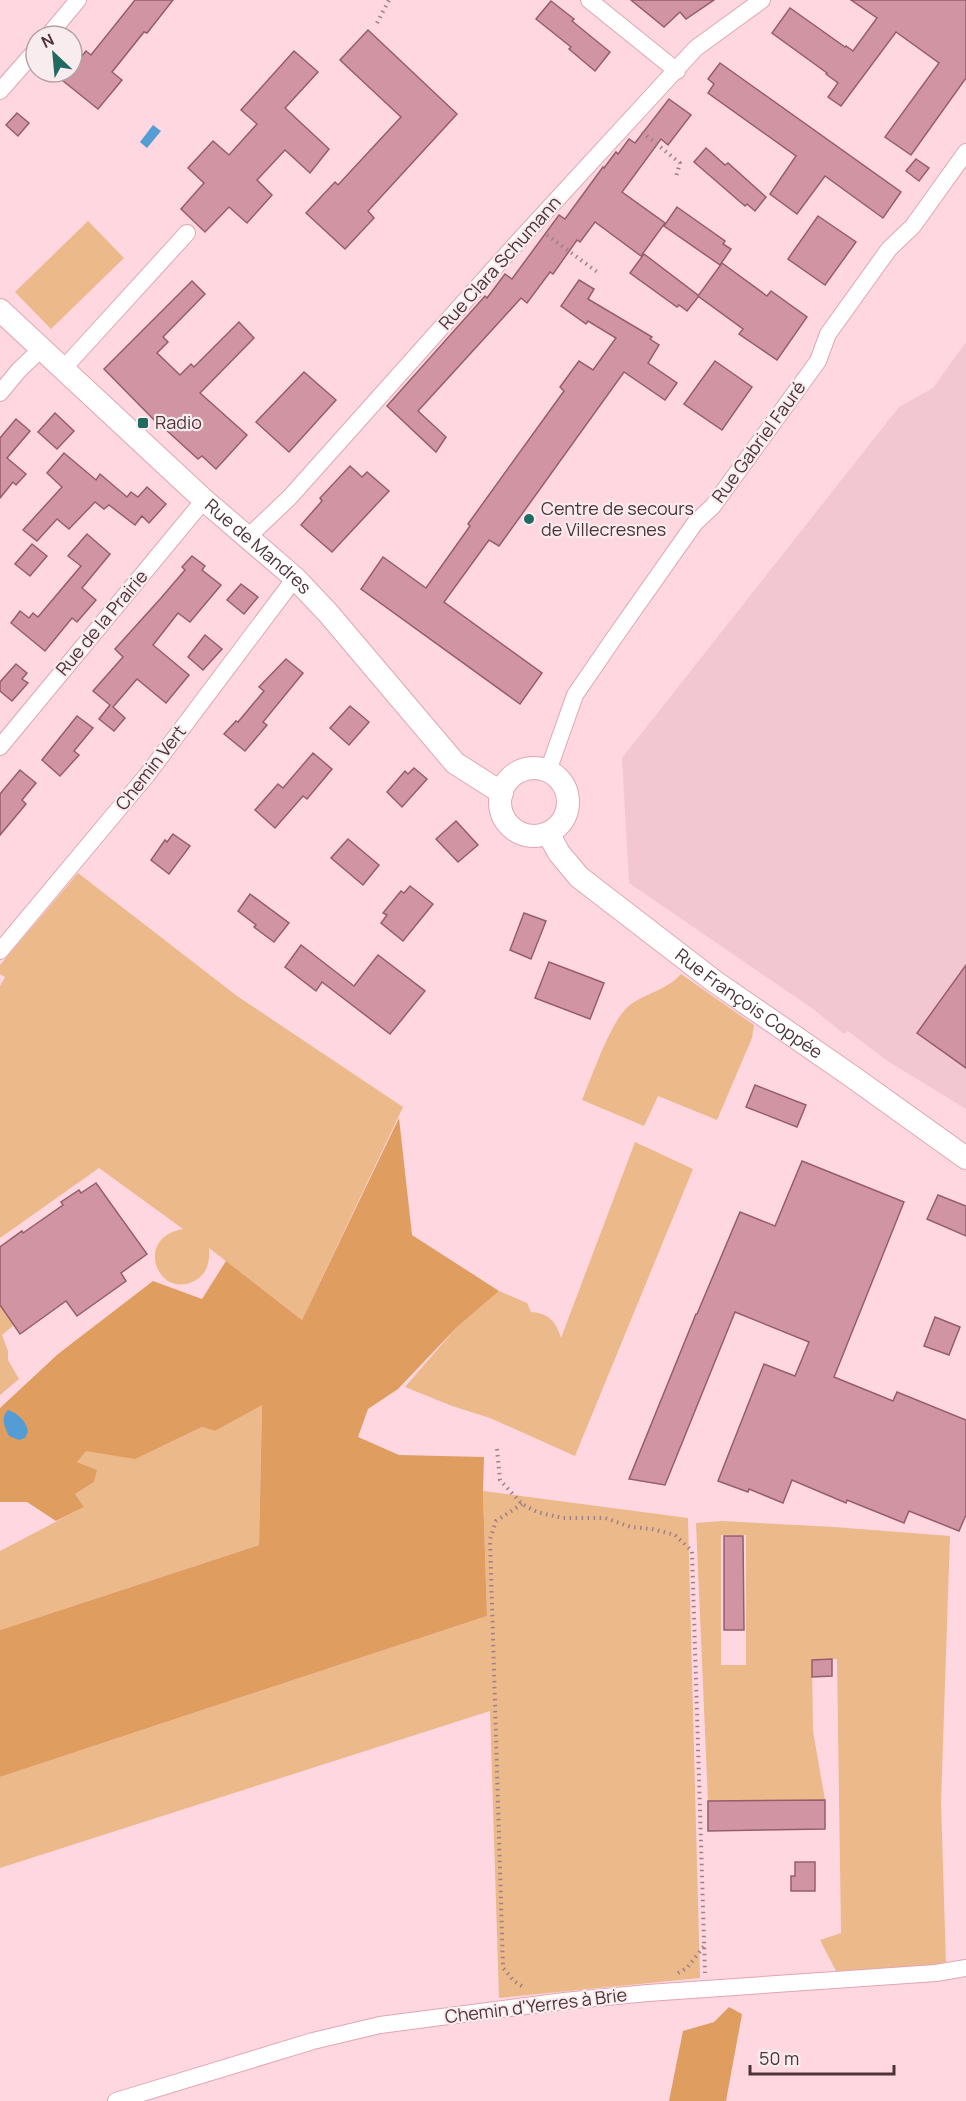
<svg xmlns="http://www.w3.org/2000/svg" width="966" height="2101" viewBox="0 0 966 2101" font-family="Manrope,sans-serif">
<style>
.built{fill:#f2c7d1}
.green{fill:#ecb98b;fill-rule:evenodd}
.forest{fill:#df9d5f}
.water{fill:#539dd4}
.building{fill:#d194a3;stroke:#965e6d;stroke-width:1.5}
.lines{fill:none;stroke-linecap:round;stroke-linejoin:round}
.street-casing{stroke:#e2a5b4;stroke-width:18}
.secondary-casing{stroke:#e2a5b4;stroke-width:24}
.path{stroke:#a08087;stroke-width:4;stroke-dasharray:1.5 4.5;stroke-linecap:butt}
.street{stroke:#fff;stroke-width:16}
.secondary{stroke:#fff;stroke-width:22}
.poi-dot{fill:#216a60;stroke:#f9ecef;stroke-width:2}
.labels{text-anchor:middle;stroke-width:4.5;stroke-linejoin:round;paint-order:stroke}
.street-label{font-size:18px;fill:#4e343a;stroke:#f9ecef}
.poi-label{font-size:18px;fill:#4e343a;stroke:#f9ecef;text-anchor:start}
</style>
<rect width="100%" height="100%" fill="#fed7e0"/>
<path class="built" d="M966 342V1109L886 1060 848 1031 844 1034 813 1009 629 883 622 758 899 407 933 388Z"/>
<g class="green">
<path d="M88 221 124 258 51 329 15 292Z"/>
<path d="M78 873 237 996 403 1107 302 1320 209 1248C210 1260 208 1273 196 1280 159 1302 132 1238 183 1229L99 1168 0 1238V986L5 977 0 974V965Z"/>
<path d="M681 974 754 1025 752 1038 717 1120 658 1096 644 1126 582 1100C592 1077 611 1019 630 1005 646 993 667 990 681 974Z"/>
<path d="M635 1142 693 1169 575 1456 490 1418 452 1406 405 1387 456 1328 499 1291 527 1303 531 1312C549 1313 556 1322 561 1338Z"/>
<path d="M0 1305 14 1325 2 1335 8 1351V1360L19 1379 0 1395Z"/>
<path d="M58 1354 162 1446 202 1427 215 1431 262 1404 259 1545 0 1630V1551L84 1507 75 1494 94 1482 96 1470 77 1462Z"/>
<path d="M483 1491 688 1518 700 1978 499 1998 490 1711 0 1868V1777L487 1616Z"/>
<path d="M722 1521 834 1527 950 1536 941 1802 946 1964 837 1973 820 1940 841 1933 837 1659 812 1660 813 1731 825 1800 708 1801 696 1523ZM721 1535H746V1665H721Z"/>
</g>
<g class="forest">
<path d="M399 1118 412 1235 499 1291 456 1328 398 1389 368 1409 358 1437 399 1455 484 1457 483 1491 487 1616 0 1777V1630L259 1545 262 1405 215 1431 202 1427 135 1459 86 1451 77 1462 97 1470 94 1482 75 1494 84 1507 56 1521 27 1502H0V1408L58 1354 153 1281 202 1299 226 1261 302 1320Z"/>
<path d="M729 2007 742 2014 726 2101H669L683 2031 714 2022Z"/>
</g>
<g class="water">
<path d="M153 125 161 131 147 148 140 142Z"/>
<path d="M8 1410C18 1413 27 1422 28 1432L25 1438 19 1440 9 1436C5 1427 0 1418 8 1410Z"/>
</g>
<g class="building">
<path d="M135 0H173L147 33 144 32 112 72 122 80 98 109 52 72H72V68L86 51 91 55Z"/>
<path d="M631 0H714L686 19 680 12 664 27Z"/>
<path d="M851 0H966V78L911 155 885 137 939 63 896 32 841 106 828 97 838 83 826 74 827 73 772 33 790 8 845 47 846 46 853 51 877 18Z"/>
<path d="M551 1 574 19 572 21 610 52 595 71 569 49 571 47 536 19Z"/>
<path d="M368 30 457 114 368 211 374 218 345 249 306 213 335 182 338 185 401 117 340 60Z"/>
<path d="M294 51 318 72 285 108 329 149 310 173 285 150 257 180 272 195 247 223 229 207 205 232 181 209 204 183 188 168 213 141 229 155 257 124 241 110Z"/>
<path d="M720 63 901 192 883 218 825 176 797 214 770 194 796 156 708 93 714 84 708 79Z"/>
<path d="M669 99 691 115 668 145 661 139 622 192 665 223 641 256 595 222 580 242 577 240 553 274 550 272 527 303 521 298 418 411 446 437 436 452 387 406 485 296 487 298 505 274 512 279 559 215 565 219 603 167 604 168 616 152 618 154 629 139 635 143Z"/>
<path d="M17 113 29 123 18 136 6 125Z"/>
<path d="M706 148 725 165 728 163 766 197 755 211 747 204 745 206 694 162Z"/>
<path d="M916 159 929 168 919 181 906 171Z"/>
<path d="M677 207 725 241 723 244 731 249 720 265 664 226Z"/>
<path d="M818 216 856 242 825 285 788 259Z"/>
<path d="M644 254 699 296 687 311 679 305 677 307 630 273Z"/>
<path d="M722 263 767 296 771 291 807 317 777 360 739 334 743 329 698 296Z"/>
<path d="M579 280 594 289 588 299 652 337 650 339 659 345 648 363 677 383 665 400 624 372 499 546 489 540 444 602 542 673 520 704 361 589 383 557 426 588 470 526 468 524 564 391 560 387 579 361 593 370 616 338 588 321 586 324 561 306Z"/>
<path d="M192 281 205 294 163 337 168 342 157 353 180 375 191 364 194 367 239 322 254 338 200 393 247 435 216 469 202 456 198 459 164 428 163 429 104 369Z"/>
<path d="M715 361 752 387 722 430 684 404Z"/>
<path d="M304 372 336 400 289 452 256 422Z"/>
<path d="M55 413 74 431 57 449 38 432Z"/>
<path d="M16 419 30 431 7 458 26 474 16 485 13 482 0 498V438Z"/>
<path d="M64 453 96 480 100 474 127 497 131 492 138 497 147 487 166 504 149 523 142 516 135 525 109 505 104 509 95 502 69 529 57 519 37 541 23 530 62 487 47 473Z"/>
<path d="M350 466 362 477 367 472 389 491 332 552 301 525 322 501 320 498Z"/>
<path d="M87 534 110 554 82 588 96 600 77 622 72 618 45 651 11 623 20 611 29 618 33 613 38 617 81 566 68 556Z"/>
<path d="M32 544 47 556 30 576 15 564Z"/>
<path d="M192 556 205 566 202 570 221 585 190 622 178 613 153 645 189 675 166 703 137 679 113 707 125 718 114 731 99 719 110 705 93 691 123 657 115 649 161 598 185 570 182 567Z"/>
<path d="M241 584 258 597 244 614 227 600Z"/>
<path d="M205 635 222 649 203 670 188 657Z"/>
<path d="M286 659 303 673 263 722 267 725 245 751 224 734 236 721 238 722 264 691 259 687Z"/>
<path d="M16 664 27 673 22 679 28 683 12 701 0 691V682Z"/>
<path d="M350 706 369 722 349 745 330 728Z"/>
<path d="M77 716 93 728 74 751 79 755 60 776 42 760Z"/>
<path d="M313 753 332 769 307 799 303 796 275 828 255 810 278 784 283 788Z"/>
<path d="M414 768 427 779 402 807 387 792 405 771 408 774Z"/>
<path d="M20 770 36 783 22 800 26 804 0 835V794Z"/>
<path d="M456 821 478 845 458 862 436 839Z"/>
<path d="M173 834 190 846 169 874 151 860 165 840 167 842Z"/>
<path d="M348 839 379 865 363 885 331 858Z"/>
<path d="M410 886 433 904 403 941 381 923 387 915 383 913 401 891 404 893Z"/>
<path d="M250 894 289 923 274 942 254 927 256 925 238 911Z"/>
<path d="M524 913 546 921 531 959 510 950Z"/>
<path d="M301 945 354 986 378 955 425 991 390 1034 322 982 316 991 285 967Z"/>
<path d="M549 962 604 983 590 1019 535 998Z"/>
<path d="M966 965V1068L917 1033Z"/>
<path d="M755 1085 806 1105 797 1127 746 1107Z"/>
<path d="M802 1161 904 1202 834 1377 893 1401 897 1392 966 1420V1515L959 1531 909 1511 904 1523 847 1500 846 1503 792 1480 783 1503 749 1489 748 1492 718 1481 764 1364 795 1376 809 1342 735 1312 665 1485 629 1479 696 1314H697L740 1212 775 1226Z"/>
<path d="M96 1183 147 1254 121 1273 126 1281 77 1316 66 1301 20 1334 0 1305V1247L22 1231 23 1233 63 1205 61 1202 79 1190 81 1193Z"/>
<path d="M938 1195 966 1206V1236L927 1219Z"/>
<path d="M935 1317 960 1327 949 1355 924 1346Z"/>
<path d="M724 1536H743L744 1630H724Z"/>
<path d="M832 1659V1676L812 1677V1660Z"/>
<path d="M825 1800V1829L708 1831V1801Z"/>
<path d="M795 1862H815V1891H791V1876H795Z"/>
</g>
<g class="lines">
<defs>
<g id="street">
<path d="M589 0 677 71"/>
<path d="M48 36 78 0"/>
<path d="M0 91 36 50"/>
<path d="M63 369 187 233"/>
<path d="M0 393 19 370 42 348"/>
<path d="M248 537 290 497 515 245 696 48 762 0"/>
<path d="M0 747 204 500"/>
<path d="M548 771 575 695 614 638 695 523 713 506 818 361 828 334 889 249 913 226 966 152"/>
<path d="M0 951 147 775 295 578"/>
<path d="M116 2101 313 2041 380 2025 564 2001 648 1993 936 1973 966 1968"/>
</g>
<g id="secondary">
<path id="s1" d="M0 310 204 500 295 578 328 613 455 763 502 793"/>
<circle cx="534" cy="802" r="34"/>
<path id="s2" d="M548 833 559 853 579 877 714 981 850 1075 966 1158"/>
</g>
</defs>
<use href="#street" class="street-casing"/>
<use href="#secondary" class="secondary-casing"/>
<g class="path">
<path d="M377 23 389 0"/>
<path d="M642 132 680 163 676 177"/>
<path d="M547 235 600 274"/>
<path d="M497 1449 500 1480 522 1504 537 1512 563 1518H605L631 1527 652 1529 675 1535 692 1551 705 1973"/>
<path d="M522 1504 496 1521 490 1539 503 1968 514 1981 525 1988"/>
<path d="M678 1973 687 1968 704 1946"/>
</g>
<use href="#street" class="street"/>
<use href="#secondary" class="secondary"/>
</g>
<g class="poi-dot">
<rect x="137" y="417" width="12" height="12" rx="3"/>
<circle cx="529" cy="519" r="6"/>
</g>
<g class="labels">
<g class="street-label">
<text transform="translate(500 263) rotate(-48)" y="6">Rue Clara Schumann</text>
<text transform="translate(759 442) rotate(-54)" y="6">Rue Gabriel Fauré</text>
<text dy="6" stroke="none"><textPath href="#s1" startOffset="350">Rue de Mandres</textPath></text>
<text transform="translate(102 623) rotate(-50)" y="6">Rue de la Prairie</text>
<text transform="translate(151 768) rotate(-52)" y="6">Chemin Vert</text>
<text dy="6" stroke="none"><textPath href="#s2" startOffset="266">Rue François Coppée</textPath></text>
<text transform="translate(536 2006) rotate(-7)" y="6">Chemin d'Yerres à Brie</text>
</g>
<g class="poi-label">
<text x="155" y="429">Radio</text>
<text x="541" y="515">Centre de secours<tspan x="541" dy="21">de Villecresnes</tspan></text>
</g>
</g>
<g transform="translate(54 54) rotate(334)"><circle r="28" fill="#f9ecef" stroke="#b5a2a7" stroke-width="1.5"/>
<path d="M0-4.5L10 22L0 15L-10 22Z" fill="#216a60"/>
<text y="-9" font-size="16" font-weight="bold" text-anchor="middle" fill="#4e343a">N</text>
</g>
<path d="M750 2065v9h144v-9" fill="none" stroke="#4e343a" stroke-width="3"/>
<text x="759" y="2065" font-size="18" fill="#4e343a" stroke="#f9ecef" stroke-width="4.5" paint-order="stroke">50 m</text>
</svg>
